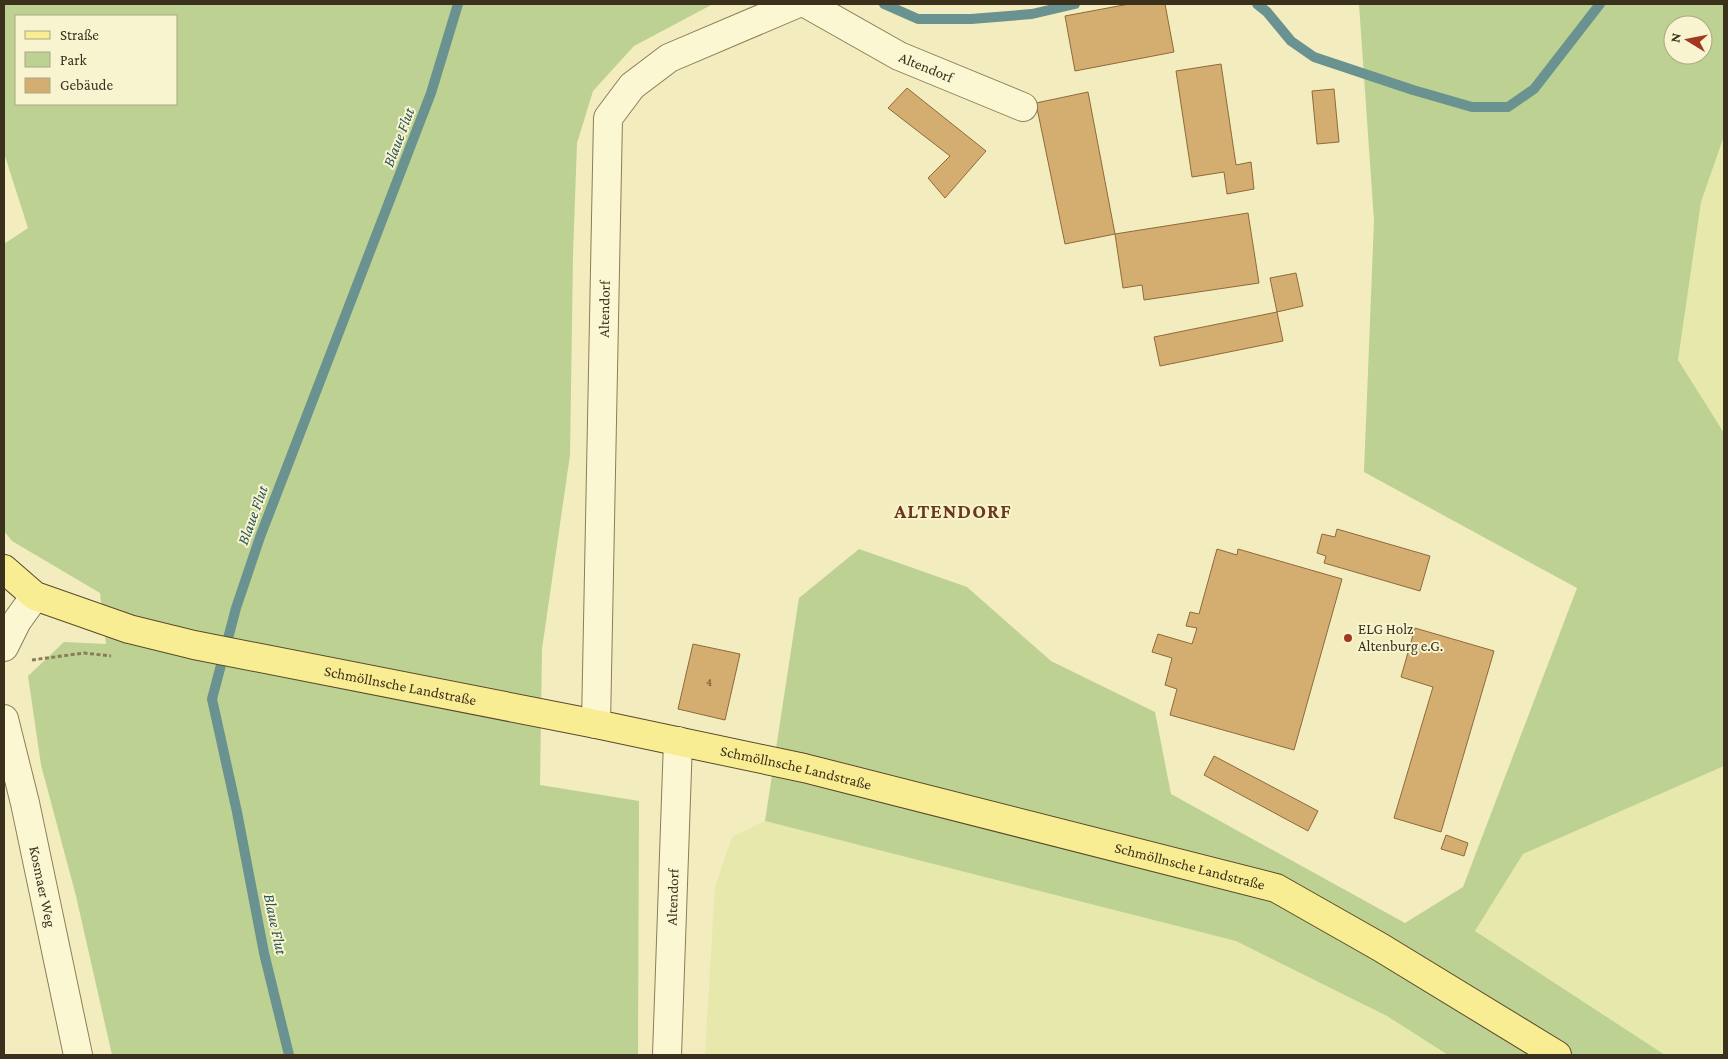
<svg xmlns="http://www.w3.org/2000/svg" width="1728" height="1059" viewBox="0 0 1728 1059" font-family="'Crimson Pro',serif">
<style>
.farmland{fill:#e6e8ac}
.green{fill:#bdd192;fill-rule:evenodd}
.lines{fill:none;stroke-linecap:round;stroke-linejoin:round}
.stream{stroke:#699290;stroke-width:10}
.building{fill:#d4ad71;stroke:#8e6b39}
.minor-casing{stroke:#8c7d56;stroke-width:30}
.major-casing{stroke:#59492a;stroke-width:30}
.path{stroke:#8c7d56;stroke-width:3;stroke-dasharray:4 2.5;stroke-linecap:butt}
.minor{stroke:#fcf7d3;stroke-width:28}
.major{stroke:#f9ed93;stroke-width:28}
.poi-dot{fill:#a13820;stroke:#f8f4cf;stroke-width:2}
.labels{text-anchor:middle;stroke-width:4;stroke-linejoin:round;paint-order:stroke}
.number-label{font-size:12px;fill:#604f31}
.street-label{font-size:15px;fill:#3a301c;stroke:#f8f4cf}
.poi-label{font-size:15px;fill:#3a301c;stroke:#f8f4cf;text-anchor:start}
.water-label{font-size:16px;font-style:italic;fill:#29555c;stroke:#f8f4cf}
.district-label{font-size:20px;font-weight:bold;letter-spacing:1px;fill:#6b3917;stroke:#f8f4cf}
</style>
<rect width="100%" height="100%" fill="#f2ecbf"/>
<g class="farmland">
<path d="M1724 136V433L1678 361 1701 202Z"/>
<path d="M1724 766V1055H1665L1475 931 1523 854Z"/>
<path d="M765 821 1236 941 1387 1016 1448 1055H705L715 887 732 837Z"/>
</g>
<g class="green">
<path d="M4 4H713L634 46 593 91 577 143 573 255 570 455 542 649 540 785 639 801 638 1055H112L76 896 41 765 28 676 64 642 106 644 100 593 12 541 4 531V244L28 228 4 153ZM16 16H176V104H16Z"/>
<path d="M1359 4H1724V136L1701 202 1678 360 1724 433V766L1523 854 1475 931 1665 1055H1448L1387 1016 1236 941 765 821 799 598 859 549 967 587 1051 661 1155 712 1171 794 1405 923 1463 887 1577 588 1364 472 1374 221ZM1673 25H1703V55H1673Z"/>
</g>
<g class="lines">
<g class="stream">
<path d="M884 4 918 19H971L1032 14 1075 4"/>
<path d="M1257 4 1267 12 1291 41 1314 57 1413 90 1472 107H1508L1534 89 1600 4"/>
<path d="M289 1055 264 953 237 812 212 699 236 608 260 537 431 93 458 4"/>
</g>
</g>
<g class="building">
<path d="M1129 4H1165L1174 52 1075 71 1065 16Z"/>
<path d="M1221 64 1236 165 1251 162 1254 189 1227 194 1224 172 1192 177 1176 71Z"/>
<path d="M907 88 986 151 945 198 928 178 950 156 888 108Z"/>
<path d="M1334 89 1339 142 1317 144 1312 91Z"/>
<path d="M1088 92 1115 234 1065 244 1036 103Z"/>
<path d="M1248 213 1259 283 1144 300 1142 285 1123 288 1115 234Z"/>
<path d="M1296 273 1303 306 1277 312 1270 278Z"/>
<path d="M1277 312 1283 341 1160 366 1154 337Z"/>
<path d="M1337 529 1430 556 1420 591 1324 563 1326 556 1317 553 1322 534 1335 537Z"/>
<path d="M1217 549 1237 555 1238 549 1342 579 1294 750 1170 715 1177 689 1165 685 1172 658 1152 652 1158 634 1192 644 1197 628 1186 626 1190 612 1199 614Z"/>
<path d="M1415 628 1494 651 1441 832 1394 818 1433 687 1401 677Z"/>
<path d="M693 644 740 654 725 720 678 709Z"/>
<path d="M1214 756 1318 811 1308 831 1204 775Z"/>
<path d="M1446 835 1468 843 1464 856 1441 849Z"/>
</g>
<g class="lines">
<defs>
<g id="minor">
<path id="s1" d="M807 4 899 56 1023 107"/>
<path d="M4 647 17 621 35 596"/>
<path id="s2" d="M4 719 25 803 78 1055"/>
<path id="s3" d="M596 724 608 118 632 86 669 58 796 4"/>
<path id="s4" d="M667 1055 678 741"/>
</g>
<g id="major">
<path id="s5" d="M4 569 35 596 129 629 194 645 596 724 804 768 1276 888 1380 947 1557 1055"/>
</g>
</defs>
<use href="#minor" class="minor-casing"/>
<use href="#major" class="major-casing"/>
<path class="path" d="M32 660 84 653 111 656"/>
<use href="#minor" class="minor"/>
<use href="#major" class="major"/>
</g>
<circle class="poi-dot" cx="1348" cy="638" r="5"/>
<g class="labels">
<g class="number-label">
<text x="709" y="686">4</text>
</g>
<g class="street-label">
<text dy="5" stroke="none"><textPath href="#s1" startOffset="135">Altendorf</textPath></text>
<text dy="5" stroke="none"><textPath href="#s3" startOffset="415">Altendorf</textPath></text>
<text dy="5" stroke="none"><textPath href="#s5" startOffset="418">Schmöllnsche Landstraße</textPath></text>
<text dy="5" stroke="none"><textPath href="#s5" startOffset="822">Schmöllnsche Landstraße</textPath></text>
<text dy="5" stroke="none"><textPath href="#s5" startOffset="1228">Schmöllnsche Landstraße</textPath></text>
<text dy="5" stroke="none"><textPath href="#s2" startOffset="172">Kosmaer Weg</textPath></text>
<text dy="5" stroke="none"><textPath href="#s4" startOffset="158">Altendorf</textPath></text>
</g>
<g class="poi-label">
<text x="1358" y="634">ELG Holz<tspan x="1358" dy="17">Altenburg e.G.</tspan></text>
</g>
<g class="water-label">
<text transform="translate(398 137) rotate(-69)" y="6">Blaue Flut</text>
<text transform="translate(252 515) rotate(-70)" y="6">Blaue Flut</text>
<text transform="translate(276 924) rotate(78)" y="6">Blaue Flut</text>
</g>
<g class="district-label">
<text x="953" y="518">ALTENDORF</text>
</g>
</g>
<rect width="1728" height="1059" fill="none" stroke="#3a301c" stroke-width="10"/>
<rect x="15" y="15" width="162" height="90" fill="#f8f4cf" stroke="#aca687"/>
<rect x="25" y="31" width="25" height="8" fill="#f9ed93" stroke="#aca687"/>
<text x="60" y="40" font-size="15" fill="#3a301c">Straße</text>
<rect x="25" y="52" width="25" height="15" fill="#bdd192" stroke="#aca687"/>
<text x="60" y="65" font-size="15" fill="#3a301c">Park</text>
<rect x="25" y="78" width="25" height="15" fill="#d4ad71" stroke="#aca687"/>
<text x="60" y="90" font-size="15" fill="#3a301c">Gebäude</text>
<g transform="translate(1688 40) rotate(280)"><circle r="24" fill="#f8f4cf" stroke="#aca687"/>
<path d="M0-4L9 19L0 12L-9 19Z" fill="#a13820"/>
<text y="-8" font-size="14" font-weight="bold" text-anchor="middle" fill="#3a301c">N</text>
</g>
</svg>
